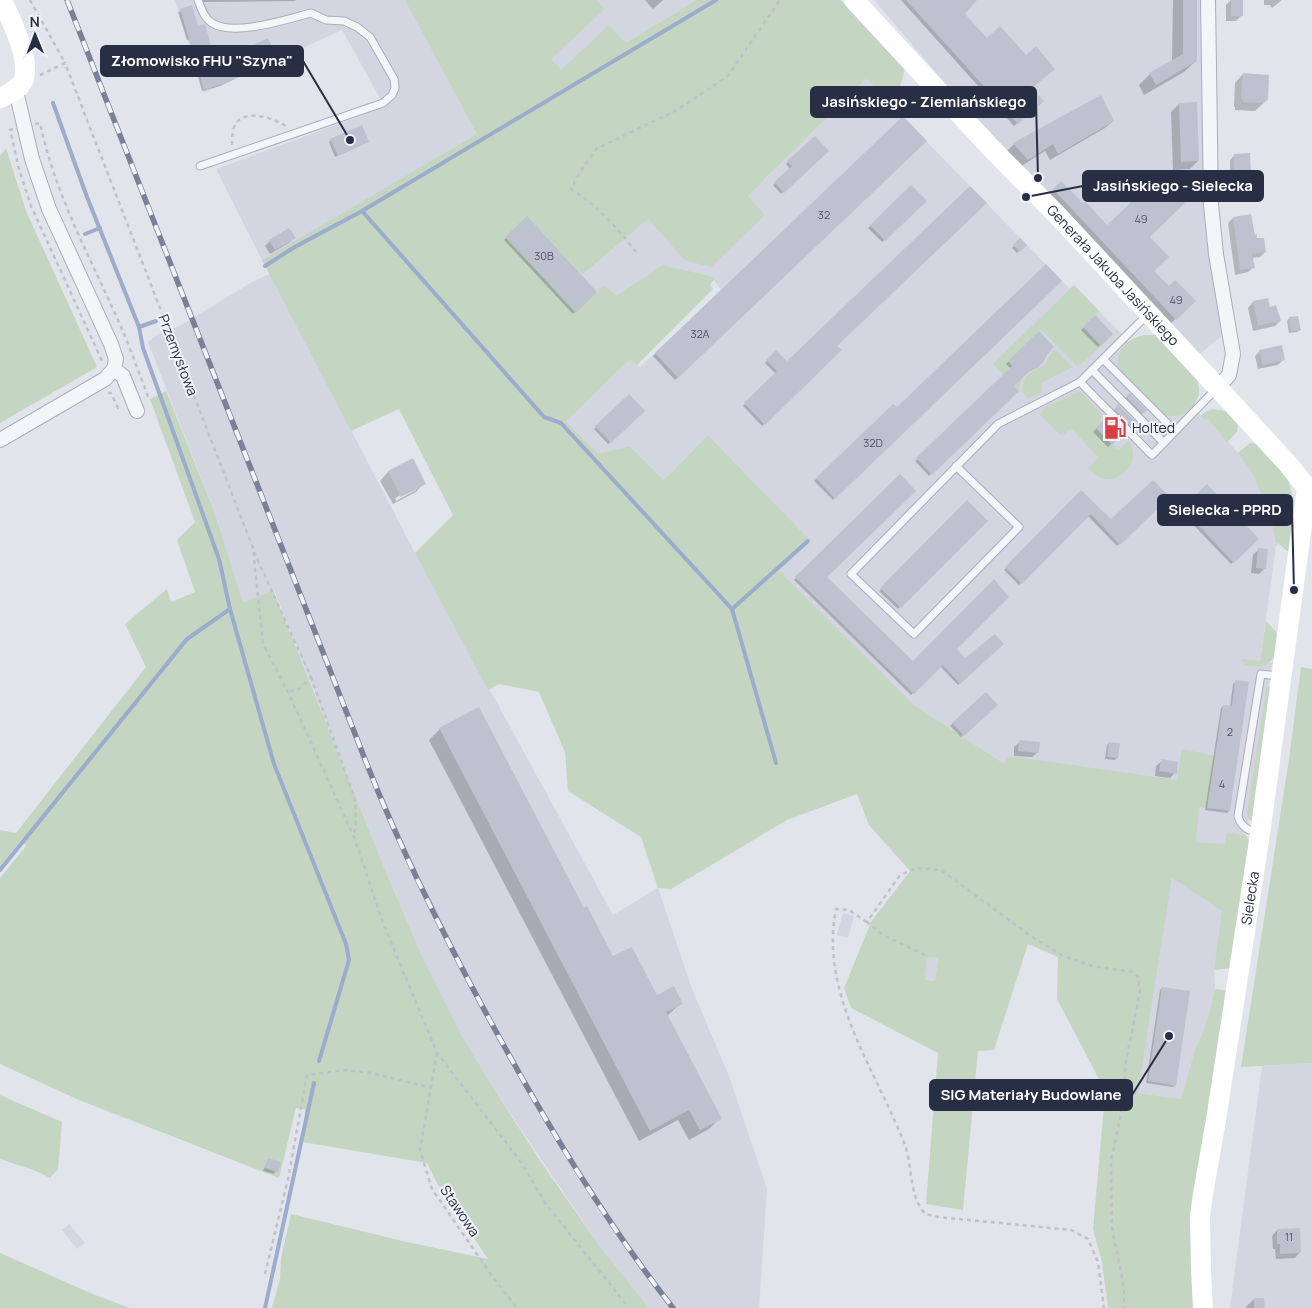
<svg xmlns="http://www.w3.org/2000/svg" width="1312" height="1308" viewBox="0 0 1312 1308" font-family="Manrope,sans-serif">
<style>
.built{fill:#d3d6e0}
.green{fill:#c4d5c2;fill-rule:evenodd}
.shadow{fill:#0003;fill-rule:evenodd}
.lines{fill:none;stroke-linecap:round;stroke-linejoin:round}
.stream{stroke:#9baccc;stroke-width:4}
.building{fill:#bec2ce}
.lane-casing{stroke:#aaadb9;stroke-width:9}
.street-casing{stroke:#aaadb9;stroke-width:16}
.path{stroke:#bfc1ca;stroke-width:2.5;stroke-dasharray:4 4;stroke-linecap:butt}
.lane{stroke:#f4f5f9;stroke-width:7}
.street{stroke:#f4f5f9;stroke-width:14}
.secondary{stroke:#fff;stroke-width:20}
.rail-casing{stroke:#7a8095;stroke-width:5.5}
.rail{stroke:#f1f3f8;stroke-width:4;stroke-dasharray:11;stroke-linecap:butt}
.labels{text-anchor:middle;stroke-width:4;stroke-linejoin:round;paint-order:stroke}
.number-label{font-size:11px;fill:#4e5366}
.street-label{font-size:14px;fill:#282e44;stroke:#f1f3f8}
.poi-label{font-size:14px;fill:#282e44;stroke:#f1f3f8;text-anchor:start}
.leader{fill:none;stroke:#282e44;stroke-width:2}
.callout-dot{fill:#282e44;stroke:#f1f3f8;stroke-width:2}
.callout{fill:#282e44;stroke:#282e44;stroke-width:2}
.callout-label{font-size:15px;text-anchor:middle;font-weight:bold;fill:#fff}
</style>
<rect width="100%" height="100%" fill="#e1e4eb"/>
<g class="built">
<path d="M175 0H710L262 260 216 169 385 107 342 30 204 93Z"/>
<path d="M874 0H1200L1203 176 1210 236 1225 333 1200 354 999 146Z"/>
<path d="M866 79 1062 281 1070 289 1074 285 1206 421 1208 419 1238 453 1253 474 1271 519 1276 546 1260 661 1272 663 1234 918 1214 970 1215 989 1210 1010 1203 1032 1195 1049 1181 1099 1138 1093 1172 877 914 705 778 571 810 540 708 435 664 480 630 446 598 455 566 420 630 358 640 367 721 290 711 276 663 265 616 296 576 313 527 216 582 275 648 219 684 260 765 216 747 197Z"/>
<path d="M270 274 415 553 613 915 658 888 692 989 729 1076 767 1189 759 1308H649L598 1244 494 1089 461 1034 422 956 388 877 274 590 243 604 216 516 148 342 161 332 178 327 252 282Z"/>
<path d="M843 913 854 916 848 938 837 935Z"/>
<path d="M927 957 938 958 935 981 925 980Z"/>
<path d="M1312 1063V1308H1230L1262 1066Z"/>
<path d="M69 1224 85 1243 77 1249 62 1230Z"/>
</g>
<g class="green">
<path d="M405 0H596L605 9 551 59 561 70 609 25 626 43 697 0H840L865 22 905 68 899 91 891 103 866 79 748 196 765 215 711 267 684 260 648 219 582 275 527 217 576 312 604 285 616 296 663 265 711 276 714 280 710 284 713 289 637 365 630 359 566 421 598 454 630 446 664 480 708 435 810 540 779 571 914 705 1004 764 1009 756 1177 780 1182 749 1215 756 1207 808 1199 807 1196 842 1225 844 1227 832 1246 836 1251 843 1232 968 1214 970 1222 911 1172 878 1138 1093 1181 1099 1195 1049 1203 1032 1210 1010 1215 989 1229 991 1197 1308H1108L1102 1262 1093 1229 1106 1084 1100 1081 1057 999 1058 957 1028 944 994 1050 978 1051 963 1210 926 1204 938 1053 851 1008 844 988 871 922 910 871 869 825 857 794 787 820 671 889 658 888 641 837 568 791 565 752 539 692 499 684 488 690 415 553 453 515 399 409 351 431 262 260 477 134ZM927 957 938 958 935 981 925 980Z"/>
<path d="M6 148 26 211 97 367 0 423V156Z"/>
<path d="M1074 285 1099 311 1083 327 1101 346 1078 367 1041 329 1008 361 1022 376 1019 391 993 364Z"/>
<path d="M1144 335H1157L1197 379 1199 388V395L1193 407 1183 414 1175 416H1168L1163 414 1118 368C1116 348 1127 340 1144 335Z"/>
<path d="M1055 349 1073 367 1041 383 1042 392 1028 399 1022 391 1025 379 1032 371 1045 365 1049 356Z"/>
<path d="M166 391 216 516 243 603 273 590 388 877 422 956 461 1034 494 1089 541 1162 598 1244 649 1308H272L280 1279 281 1258 291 1214 407 1242 488 1259 437 1183 427 1163 303 1142 305 1109 296 1108 279 1178 79 1100 0 1064V878L26 846 22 839 0 867V830L16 833 146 667 125 624 167 589 171 602 195 592 177 540 195 522 150 399Z"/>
<path d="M1080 391 1104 417 1096 428 1118 450 1128 441C1144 459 1121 485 1101 478 1096 476 1092 472 1088 468L1098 457 1071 428 1062 436 1040 415 1044 408Z"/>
<path d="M1212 409 1226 411 1238 425 1237 432 1227 442 1208 419 1206 421 1201 416 1205 412Z"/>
<path d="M1250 443 1258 444 1287 477 1290 486 1296 510 1291 551H1287L1278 543 1276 546 1271 519 1253 474 1238 453Z"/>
<path d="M1266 621C1270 626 1277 631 1278 637 1279 639 1278 643 1278 645 1275 664 1263 669 1245 665L1241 659 1260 661Z"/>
<path d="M1301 667 1312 669V1063L1241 1067 1289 759Z"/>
<path d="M1267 686 1271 687 1254 823 1248 818 1247 812Z"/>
<path d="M0 1095 62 1122 58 1169 50 1178 36 1171 0 1159Z"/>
<path d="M0 1253 95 1295 130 1308H0Z"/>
</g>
<g class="shadow">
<path d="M203 0H296L295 1 203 2Z"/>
<path d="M645 0H663L653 9Z"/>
<path d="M901 0H976L963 14 1042 101 1014 126Z"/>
<path d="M1173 0H1196V61L1184 72 1144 95 1139 85 1150 74 1172 62Z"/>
<path d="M1231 0H1242L1241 16 1236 21H1226V5Z"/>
<path d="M1264 0H1282L1272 8 1270 5H1264Z"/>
<path d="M189 8 191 39 187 40 178 12Z"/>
<path d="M193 50 215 64 276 59 220 86 202 91 191 52Z"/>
<path d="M1243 74 1267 100 1255 111 1235 110V107H1234L1235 83Z"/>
<path d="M1179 104 1198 161 1190 169 1173 170 1171 112Z"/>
<path d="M1084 105 1113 121 1105 128 1050 160 1045 151 1020 167 1006 152 1014 144Z"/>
<path d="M903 118 925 141 675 380 653 356Z"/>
<path d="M815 137 828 151 781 194 773 185 790 169 786 164Z"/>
<path d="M331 140 368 142 335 157 329 142Z"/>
<path d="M1235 155 1250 173 1244 179H1230V160Z"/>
<path d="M1061 183 1169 288 1194 301 1166 328 1045 199Z"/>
<path d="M911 187 925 201 882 242 868 228Z"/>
<path d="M527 218 596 292 573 314 504 240Z"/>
<path d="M1233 218 1256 239 1265 252 1260 257 1252 258 1254 267 1248 272 1235 275 1228 223Z"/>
<path d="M294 238 289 243 270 254 265 246 270 241Z"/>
<path d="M1020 240 1025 245 1017 253 1012 248Z"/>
<path d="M1060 281 833 500 814 481 893 405 897 409Z"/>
<path d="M1253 302 1269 308 1280 321 1275 326 1253 331 1248 308Z"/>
<path d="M1095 317 1111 334 1098 347 1081 330Z"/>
<path d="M1289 318 1300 330 1297 332 1289 333 1287 321Z"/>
<path d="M1039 333 1038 367 1028 372 1012 386 1017 391 929 476 915 461 1011 369 1006 364Z"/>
<path d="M836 346 840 350 762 426 743 406 776 374 765 363 776 352 787 363Z"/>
<path d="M1260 351 1284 359 1278 365 1258 369 1255 356Z"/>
<path d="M1129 395 1145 410 1137 418 1121 402Z"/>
<path d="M628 396 643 411 608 444 594 429Z"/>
<path d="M1118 406 1134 422 1125 430 1109 414Z"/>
<path d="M1106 418 1122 434 1108 447 1093 432Z"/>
<path d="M412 460 424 483 416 492 393 504 380 481 388 472ZM416 487V490L396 501 395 498Z"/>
<path d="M900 476 825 577 913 663 956 649 965 659 1003 644 958 685 940 666 911 695 794 580Z"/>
<path d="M1207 486 1257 539 1231 564 1180 511Z"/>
<path d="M1081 492 1111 521 1169 497 1117 546 1088 516 1019 585 1004 570Z"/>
<path d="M967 502 986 521 898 609 879 591Z"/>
<path d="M1258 550 1265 568 1259 574 1251 573 1253 555Z"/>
<path d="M1235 682 1229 811 1227 813 1205 810 1221 708 1223 706 1230 707 1233 684Z"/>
<path d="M985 693 996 705 961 737 950 726Z"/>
<path d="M440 729 584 909 613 958 656 997 681 1003 667 1016 720 1118 709 1129 689 1140 678 1120 639 1141 429 740Z"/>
<path d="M1020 742 1038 752 1032 757 1014 756V747Z"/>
<path d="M1109 743 1117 758 1115 760 1105 759 1107 745Z"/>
<path d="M1162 761 1175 773 1170 778 1155 776 1156 766Z"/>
<path d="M1162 988 1175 1085 1173 1087 1146 1083 1160 990Z"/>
<path d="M268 1160 279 1163 274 1174 263 1171Z"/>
<path d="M1277 1230 1300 1252 1295 1258 1276 1259 1275 1249H1273L1272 1236Z"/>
<path d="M1254 1299 1263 1308H1245Z"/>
</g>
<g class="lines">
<g class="stream">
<path d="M53 103 87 197 139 327"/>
<path d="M362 211 544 417 561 423 732 609 776 763"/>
<path d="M85 234 100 228"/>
<path d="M265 266 293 248 362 211 716 0"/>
<path d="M156 321 139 327 143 348 219 559 230 609 274 764 346 944 349 960 319 1061"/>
<path d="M732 609 808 541"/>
<path d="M0 870 187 639 230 609"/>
<path d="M265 1308 314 1083"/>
</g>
</g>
<g class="building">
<path d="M906 0H977L965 14 987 38 1000 26 1026 55 1036 46 1055 69 1032 88 1044 101 1018 124Z"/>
<path d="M1183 0H1197V61L1156 85 1149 73 1183 54Z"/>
<rect x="1231" y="0" width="12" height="16"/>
<path d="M192 5 198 26 205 24 216 63 268 38 278 59 223 84 204 90 180 9Z"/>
<path d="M1243 73 1269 75 1268 100H1265L1264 103 1243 102V99H1241Z"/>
<path d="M1101 95 1114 121 1058 154 1053 144 1028 160 1013 143Z"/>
<path d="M1197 102 1199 161 1181 162 1179 103Z"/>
<path d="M903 116 927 141 678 378 655 353Z"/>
<path d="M362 125 369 142 338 156 330 139Z"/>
<path d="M815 136 829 151 784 193 774 182 792 166 787 161Z"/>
<path d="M1250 153 1251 174H1234V154Z"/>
<path d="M1159 176 1185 203 1150 237 1169 257 1154 271 1169 286 1175 280 1196 301 1176 320 1053 189 1061 181 1083 203 1085 201 1107 225Z"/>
<path d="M911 185 927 201 885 241 870 225Z"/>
<path d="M970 186 987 203 837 346 842 350 765 425 744 403 777 371 766 360 776 350 787 361Z"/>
<path d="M1251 214 1255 235 1257 234V238H1264L1266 252 1252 254 1255 268 1240 270 1233 217Z"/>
<path d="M527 216 597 292 576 313 505 237Z"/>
<path d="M289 228 296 238 275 250 269 240Z"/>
<path d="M1020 238 1027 245 1020 252 1013 245Z"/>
<path d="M1046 264 1062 281 835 499 816 478 893 404 897 407Z"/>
<path d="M1268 298 1270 307 1276 305 1281 321 1258 326 1253 301Z"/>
<path d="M1095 315 1113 334 1101 346 1083 327Z"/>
<path d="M1298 316 1301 330 1291 332 1289 317Z"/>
<path d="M1039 331 1054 347 1047 355 1043 363 1039 366 1031 370 1014 386 1019 391 932 475 916 458 1012 366 1008 361Z"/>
<path d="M1282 345 1285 360 1263 365 1259 350Z"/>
<path d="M1129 393 1147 410 1143 414 1126 397Z"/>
<path d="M629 394 645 411 611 443 595 426Z"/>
<path d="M1118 404 1135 422 1131 426 1114 409Z"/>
<path d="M1106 416 1123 434 1112 445 1096 428Z"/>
<path d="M413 458 426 484 401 497 388 471Z"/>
<path d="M900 474 916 491 827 577 913 661 994 579 1009 597 957 649 965 658 995 634 1004 644 960 684 943 665 914 694 795 577Z"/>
<path d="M1153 480 1170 497 1120 545 1091 514 1022 584 1005 567 1081 490 1111 519Z"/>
<path d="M1207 484 1259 539 1234 563 1182 508Z"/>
<path d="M967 500 988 521 901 608 880 588Z"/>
<path d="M1258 548 1268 549 1266 569 1256 568Z"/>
<path d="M1235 680 1249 682 1230 811 1207 808 1223 705 1232 706Z"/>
<path d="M986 692 998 705 964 736 952 723Z"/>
<path d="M479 707 584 908 587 906 613 956 632 947 657 995 674 986 683 1004 666 1012 722 1119 700 1130 689 1110 650 1131 439 728Z"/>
<path d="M1019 740 1040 742 1039 753 1018 751Z"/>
<path d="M1109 742 1120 743 1118 758 1107 757Z"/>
<path d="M1161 759 1178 762 1177 774 1159 771Z"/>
<path d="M1162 987 1190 991 1176 1086 1148 1081Z"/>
<path d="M268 1158 281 1162 278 1172 265 1168Z"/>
<path d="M1300 1228 1301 1253 1280 1254V1244H1277V1229Z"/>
<path d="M1254 1298H1264L1265 1308H1254Z"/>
</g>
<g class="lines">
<defs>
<g id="lane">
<path d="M198 0C201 8 204 18 212 23 234 37 287 19 311 13L326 20 344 21 357 27 370 37 394 79 395 88 392 95 383 103 200 166"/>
<path d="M1103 359 1175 431"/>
<path d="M1092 370 1164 443"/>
<path d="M1080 382 1152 455 1216 389"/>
<path d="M956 466 1019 527 914 634 851 574 998 424 1080 382 1148 314"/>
<path d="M1259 834C1249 830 1241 828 1238 816L1261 674 1279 676"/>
</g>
<g id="street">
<path d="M1208 0 1211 205 1216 254 1233 354 1229 375 1218 388"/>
<path d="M16 91 32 159 49 209 111 344 116 359 114 369 123 376 137 411"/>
<path d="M0 440 105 379 114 369"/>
</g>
</defs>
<use href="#lane" class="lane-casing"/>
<use href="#street" class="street-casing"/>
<g class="path">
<path d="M30 0 65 63"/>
<path d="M40 75 65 63 253 548 263 644 288 692 354 837 383 923 437 1053 521 1162 545 1203 629 1308"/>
<path d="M35 124 40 123C55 194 88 253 117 318 129 344 138 370 148 397L144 398"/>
<path d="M13 129 10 130 19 169 31 206 102 361"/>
<path d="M232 145C232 138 232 128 237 122 249 109 274 119 286 126"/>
<path d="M636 252C615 225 600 208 571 189L580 172 596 149 675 111 727 77 780 0"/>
<path d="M108 393H111L118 408 122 407"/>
<path d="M254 552 311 677 300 689 288 692"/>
<path d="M311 677 355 799 356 820 354 836"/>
<path d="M867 922 849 910 836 909C819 994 876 1070 905 1145 911 1163 910 1184 917 1201 919 1205 922 1210 925 1214L938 1217 1071 1230 1088 1239 1098 1262 1104 1308"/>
<path d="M925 955 883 935 867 922 900 875 917 868 941 870 1029 935 1063 956 1092 966 1132 972 1138 977 1140 992 1126 1061 1120 1119 1111 1161 1112 1228 1124 1287V1308"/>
<path d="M437 1053 420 1150 432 1189 492 1276 517 1308"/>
<path d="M265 1274 288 1179 307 1075 346 1070 371 1073 431 1088"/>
</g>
<use href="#lane" class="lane"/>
<use href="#street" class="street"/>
<g class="secondary">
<path id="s1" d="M854 0 991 148 1059 217 1218 388 1288 464 1307 488 1312 491"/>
<path d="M0 98C9 94 20 89 24 79 30 57 11 20 2 0"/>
<path id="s2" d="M1203 1308 1201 1270 1200 1216 1203 1194 1216 1120 1260 834 1307 488"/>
</g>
<defs>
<path id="rail" d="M67 0 368 767C405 860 450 948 498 1035 550 1130 606 1223 673 1308"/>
</defs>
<use href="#rail" class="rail-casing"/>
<use href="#rail" class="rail"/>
</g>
<defs>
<symbol id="fuel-bare" viewBox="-9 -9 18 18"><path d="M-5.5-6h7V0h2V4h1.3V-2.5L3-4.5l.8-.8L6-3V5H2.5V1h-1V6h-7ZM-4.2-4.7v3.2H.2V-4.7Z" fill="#d64042" stroke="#f1f3f8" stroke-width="2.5" paint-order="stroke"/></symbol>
</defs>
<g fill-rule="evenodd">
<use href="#fuel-bare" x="1099" y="412" width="32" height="32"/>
</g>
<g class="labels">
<g class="number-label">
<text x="824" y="219">32</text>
<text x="1141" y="223">49</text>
<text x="544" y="260">30B</text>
<text x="1176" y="304">49</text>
<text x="700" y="338">32A</text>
<text x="873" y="447">32D</text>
<text x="1230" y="736">2</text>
<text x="1222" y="788">4</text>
<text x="1289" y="1241">11</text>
</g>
<g class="street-label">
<text dy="5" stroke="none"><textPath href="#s1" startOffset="378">Generała Jakuba Jasińskiego</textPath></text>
<text transform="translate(178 355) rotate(69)" y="5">Przemysłowa</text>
<text dy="5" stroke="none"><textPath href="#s2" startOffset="414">Sielecka</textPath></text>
<text transform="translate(460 1211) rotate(56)" y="5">Stawowa</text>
</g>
<g class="poi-label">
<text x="1132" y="433">Holted</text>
</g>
</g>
<path class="leader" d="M350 140L303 61M1038 178L1036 102M1026 197L1083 186M1294 590L1292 510M1169 1036L1132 1095"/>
<g class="callout-dot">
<circle cx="350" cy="140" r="5"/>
<circle cx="1038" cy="178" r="5"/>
<circle cx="1026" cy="197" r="5"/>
<circle cx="1294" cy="590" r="5"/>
<circle cx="1169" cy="1036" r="5"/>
</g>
<g class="callout">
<rect x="101" y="46" width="202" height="30" rx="5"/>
<rect x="811" y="87" width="225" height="30" rx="5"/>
<rect x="1083" y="171" width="180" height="30" rx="5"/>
<rect x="1158" y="495" width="134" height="30" rx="5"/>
<rect x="930" y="1080" width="202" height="30" rx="5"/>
</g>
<g class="callout-label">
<text x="202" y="66">Złomowisko FHU "Szyna"</text>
<text x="924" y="107">Jasińskiego - Ziemiańskiego</text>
<text x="1173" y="191">Jasińskiego - Sielecka</text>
<text x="1225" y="515">Sielecka - PPRD</text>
<text x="1031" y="1100">SIG Materiały Budowlane</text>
</g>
<g transform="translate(35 35) rotate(359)" stroke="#f1f3f8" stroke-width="4" paint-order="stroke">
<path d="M0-4L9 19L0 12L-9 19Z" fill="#282e44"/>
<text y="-8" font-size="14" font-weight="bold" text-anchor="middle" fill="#282e44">N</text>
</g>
</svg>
